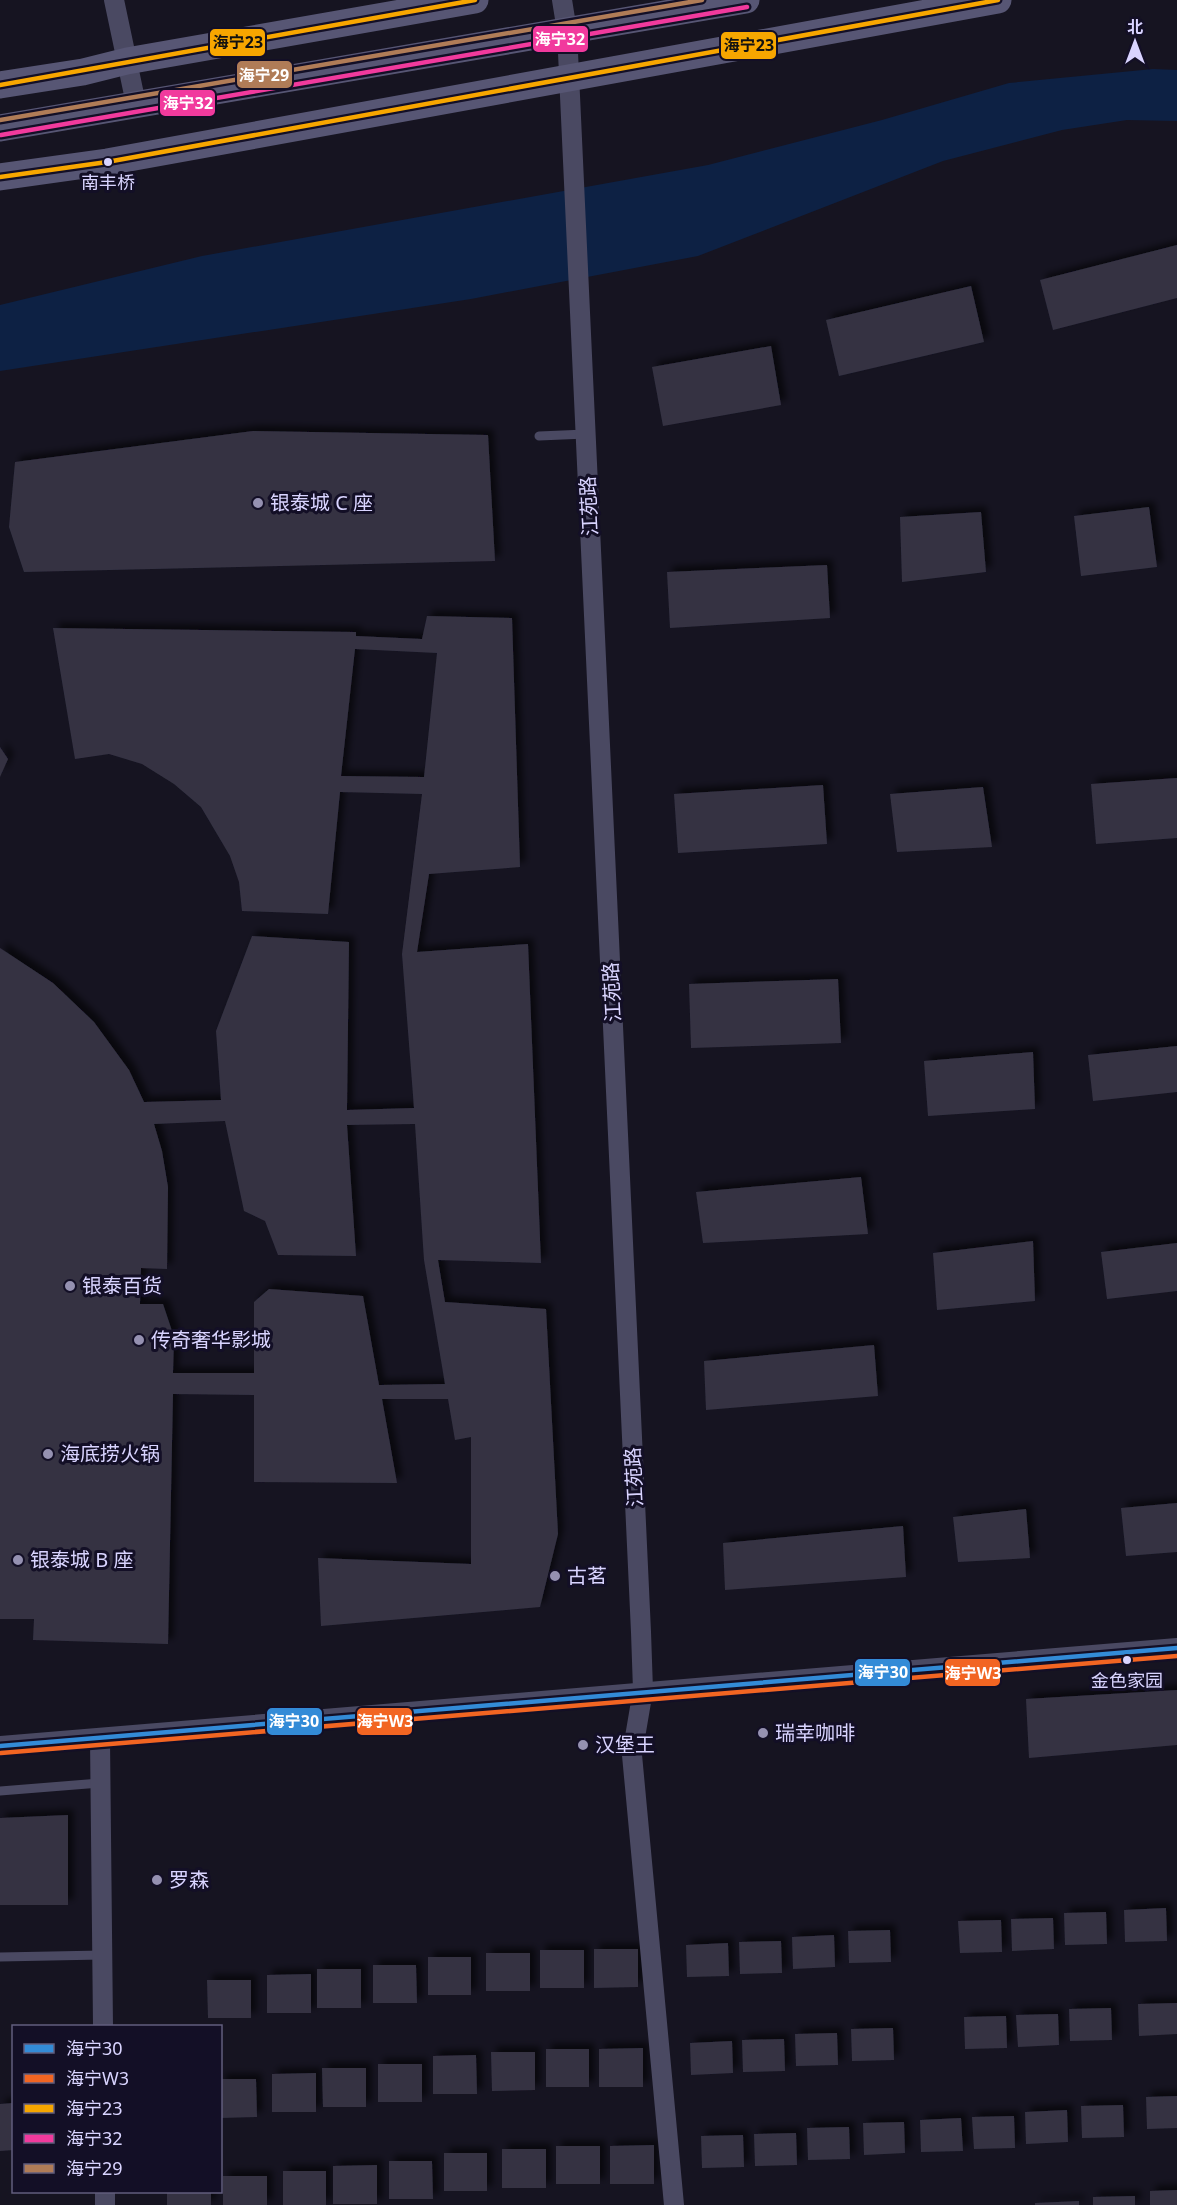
<svg xmlns="http://www.w3.org/2000/svg" width="1177" height="2205" viewBox="0 0 1177 2205" font-family="'Noto Sans','Noto Sans SC',sans-serif">
<style>
.water{fill:#0d2144}
.building{fill:#343243;fill-rule:evenodd;filter:url(#shadow)}
.lines{fill:none;stroke-linecap:round;stroke-linejoin:round}
.service{stroke:#4a4962;stroke-width:9}
.minor{stroke:#4a4962;stroke-width:20}
.secondary{stroke:#575674;stroke-width:27}
.bus-1-casing{stroke:#130f26;stroke-width:9}
.bus-2-casing{stroke:#130f26;stroke-width:9}
.bus-3-casing{stroke:#130f26;stroke-width:9}
.bus-4-casing{stroke:#130f26;stroke-width:9}
.bus-5-casing{stroke:#130f26;stroke-width:9}
.bus-1{stroke:#338bd7;stroke-width:4.5}
.bus-2{stroke:#f26522;stroke-width:4.5}
.bus-3{stroke:#f7a600;stroke-width:4.5}
.bus-4{stroke:#f13a9d;stroke-width:4.5}
.bus-5{stroke:#b07c57;stroke-width:4.5}
.bus-dot{fill:#d9d4ff;stroke:#130f26;stroke-width:2}
.poi-dot{fill:#9591b1;stroke:#130f26;stroke-width:2}
.labels{text-anchor:middle;stroke-width:6;stroke-linejoin:round;paint-order:stroke}
.bus-label{font-size:18px;fill:#d9d4ff;stroke:#130f26}
.poi-label{font-size:20px;fill:#d9d4ff;stroke:#130f26;text-anchor:start}
.street-label{font-size:20px;fill:#d9d4ff;stroke:#130f26}
.line-badge{stroke:#130f26;stroke-width:2}
.badge-label{font-size:16px;text-anchor:middle;font-weight:bold;fill:#fff}
.pale-badge-label{font-size:16px;text-anchor:middle;font-weight:bold;fill:#111}
</style>
<defs>
<filter id="shadow"><feDropShadow dx="5.5" dy="-5.5" stdDeviation="3" flood-color="#0009"/></filter>
</defs>
<rect width="100%" height="100%" fill="#161421"/>
<path class="water" d="M1153 69 1177 70V121L1127 120 1062 130 943 161 698 256 471 299 0 371V305L202 256 708 165 882 120 1009 83Z"/>
<g class="building">
<path d="M1177 245V298L1053 330 1040 280Z"/>
<path d="M971 286 984 342 839 376 826 320Z"/>
<path d="M771 346 781 405 663 426 652 367Z"/>
<path d="M253 431 488 435 495 561 24 572 9 527 15 462Z"/>
<path d="M1149 507 1157 567 1081 576 1074 516Z"/>
<path d="M981 512 986 572 902 582 900 517Z"/>
<path d="M827 565 830 618 670 628 667 572Z"/>
<path d="M427 616 512 618 520 867 429 874 417 952 528 944 541 1263 438 1260 445 1302 546 1309 558 1534 540 1607 321 1626 318 1558 471 1564V1437L455 1440 448 1399H382L397 1483 254 1482V1395L173 1394 168 1644 33 1640 34 1619H0V948L53 983 94 1022 129 1070 144 1102 221 1100 216 1031 252 936 349 942 347 1110 414 1108 402 954 422 794 340 792 328 914 242 911 239 882 230 856 201 807 174 784 142 764 109 754 75 759 53 628 356 632V636L422 639ZM355 649 437 653 424 777 341 776ZM225 1121 244 1211 265 1221 278 1255 356 1256 347 1125 415 1124 424 1260 445 1384 379 1385 363 1296 269 1289 254 1302V1373H173L174 1337 163 1304H140L141 1268 167 1269 168 1187 162 1151 154 1124Z"/>
<path d="M0 747 8 759 0 777Z"/>
<path d="M1177 778V838L1096 844 1091 784Z"/>
<path d="M823 785 827 844 678 853 674 794Z"/>
<path d="M983 787 992 847 897 852 890 794Z"/>
<path d="M838 979 841 1043 691 1048 689 984Z"/>
<path d="M1177 1046V1092L1093 1101 1088 1055Z"/>
<path d="M1033 1052 1035 1109 928 1116 924 1061Z"/>
<path d="M861 1177 868 1234 703 1243 696 1192Z"/>
<path d="M1033 1241 1035 1301 937 1310 933 1253Z"/>
<path d="M1177 1243V1291L1107 1299 1101 1252Z"/>
<path d="M874 1345 878 1396 706 1410 704 1361Z"/>
<path d="M1177 1503V1552L1126 1556 1121 1508Z"/>
<path d="M1026 1509 1030 1558 958 1562 953 1517Z"/>
<path d="M903 1526 906 1577 725 1590 723 1543Z"/>
<path d="M1177 1690V1745L1029 1758 1026 1699Z"/>
<path d="M68 1815V1905H0V1818Z"/>
<path d="M1166 1908 1167 1941 1125 1942 1124 1910Z"/>
<path d="M1106 1912 1107 1944 1065 1945 1064 1913Z"/>
<path d="M1053 1918 1054 1949 1012 1951 1011 1919Z"/>
<path d="M1001 1920 1002 1952 960 1953 958 1921Z"/>
<path d="M890 1930 891 1962 849 1963 848 1931Z"/>
<path d="M834 1935 835 1967 793 1969 792 1937Z"/>
<path d="M781 1941 782 1973 740 1974 739 1942Z"/>
<path d="M728 1943 729 1976 687 1977 686 1945Z"/>
<path d="M594 1949H638V1987L594 1988Z"/>
<rect x="540" y="1950" width="44" height="38"/>
<rect x="486" y="1953" width="44" height="38"/>
<rect x="428" y="1957" width="43" height="38"/>
<path d="M373 1965H416L417 2003H373Z"/>
<rect x="317" y="1969" width="44" height="39"/>
<path d="M311 1974V2013H267V1975Z"/>
<path d="M207 1980H251V2018H208Z"/>
<path d="M1177 2003V2034L1139 2036 1138 2004Z"/>
<path d="M1111 2008 1112 2040 1070 2041 1069 2009Z"/>
<path d="M1058 2014 1059 2045 1018 2047 1016 2015Z"/>
<path d="M1006 2016 1007 2048 965 2049 964 2017Z"/>
<path d="M893 2028 894 2060 852 2061 851 2029Z"/>
<path d="M837 2033 838 2065 796 2066 795 2034Z"/>
<path d="M784 2039 785 2071 743 2072 742 2040Z"/>
<path d="M732 2041 733 2073 691 2075 690 2043Z"/>
<path d="M643 2048V2087H599V2049Z"/>
<rect x="546" y="2049" width="43" height="38"/>
<path d="M491 2052H535V2090L492 2091Z"/>
<path d="M476 2055 477 2094H433V2056Z"/>
<rect x="378" y="2064" width="44" height="38"/>
<path d="M322 2068H366V2107H323Z"/>
<path d="M316 2073V2112H272V2074Z"/>
<path d="M220 2079H256L257 2117 220 2118Z"/>
<path d="M1177 2096V2128L1147 2129 1146 2097Z"/>
<path d="M14 2103V2150L0 2151V2104Z"/>
<path d="M1123 2105 1124 2137 1082 2138 1081 2106Z"/>
<path d="M1067 2110 1068 2142 1026 2144 1025 2112Z"/>
<path d="M1014 2116 1015 2148 974 2149 972 2117Z"/>
<path d="M961 2118 963 2151 921 2152 920 2120Z"/>
<path d="M904 2122 905 2153 864 2155 863 2123Z"/>
<path d="M849 2127 850 2159 808 2160 807 2128Z"/>
<path d="M796 2133 797 2165 755 2166 754 2134Z"/>
<path d="M743 2135 744 2167 702 2168 701 2136Z"/>
<path d="M654 2145V2184H610V2146Z"/>
<rect x="556" y="2146" width="44" height="38"/>
<rect x="502" y="2149" width="44" height="39"/>
<rect x="444" y="2153" width="43" height="38"/>
<path d="M389 2161H432L433 2199H389Z"/>
<path d="M377 2165V2204H333V2166Z"/>
<rect x="283" y="2171" width="43" height="34"/>
<rect x="223" y="2176" width="44" height="29"/>
<path d="M1177 2190V2205H1150V2191Z"/>
<rect x="167" y="2192" width="44" height="13"/>
<path d="M1135 2196V2205H1093V2197Z"/>
<path d="M1079 2201V2205H1035V2203Z"/>
</g>
<g class="lines">
<g class="service">
<path d="M539 436 586 434"/>
<path d="M0 1791 100 1783"/>
<path d="M0 1957 102 1955"/>
</g>
<g class="minor">
<path d="M114 0 136 104"/>
<path d="M562 0 567 31 641 1632 643 1690 632 1755 674 2205"/>
<path d="M100 1739 103 2026"/>
<path d="M0 1746 1177 1648"/>
<path d="M105 2192V2205"/>
</g>
<g class="secondary">
<path d="M0 85 83 72 127 61 475 0"/>
<path d="M0 128 746 0"/>
<path d="M0 177 107 162 998 0"/>
</g>
<defs>
<path id="bus-1" d="M0 1746 1177 1648"/>
<path id="bus-2" d="M1 1753 1177 1656"/>
<g id="bus-3">
<path d="M0 85 475 0"/>
<path d="M0 177 107 162 998 0"/>
</g>
<path id="bus-4" d="M1 135 747 7"/>
<path id="bus-5" d="M0 120 702 0"/>
</defs>
<use href="#bus-1" class="bus-1-casing"/>
<use href="#bus-2" class="bus-2-casing"/>
<use href="#bus-3" class="bus-3-casing"/>
<use href="#bus-4" class="bus-4-casing"/>
<use href="#bus-5" class="bus-5-casing"/>
<use href="#bus-1" class="bus-1"/>
<use href="#bus-2" class="bus-2"/>
<use href="#bus-3" class="bus-3"/>
<use href="#bus-4" class="bus-4"/>
<use href="#bus-5" class="bus-5"/>
</g>
<g class="bus-dot">
<circle cx="108" cy="162" r="5"/>
<circle cx="1127" cy="1660" r="5"/>
</g>
<g class="poi-dot">
<circle cx="258" cy="503" r="6"/>
<circle cx="70" cy="1286" r="6"/>
<circle cx="139" cy="1340" r="6"/>
<circle cx="48" cy="1454" r="6"/>
<circle cx="18" cy="1560" r="6"/>
<circle cx="555" cy="1576" r="6"/>
<circle cx="763" cy="1733" r="6"/>
<circle cx="583" cy="1745" r="6"/>
<circle cx="157" cy="1880" r="6"/>
</g>
<g class="labels">
<g class="bus-label">
<text x="108" y="189">南丰桥</text>
<text x="1127" y="1687">金色家园</text>
</g>
<g class="poi-label">
<text x="270" y="510">银泰城 C 座</text>
<text x="82" y="1293">银泰百货</text>
<text x="151" y="1347">传奇奢华影城</text>
<text x="60" y="1461">海底捞火锅</text>
<text x="30" y="1567">银泰城 B 座</text>
<text x="567" y="1583">古茗</text>
<text x="775" y="1740">瑞幸咖啡</text>
<text x="595" y="1752">汉堡王</text>
<text x="169" y="1887">罗森</text>
</g>
<g class="street-label">
<text transform="translate(589 506) rotate(-93)" y="7">江苑路</text>
<text transform="translate(612 992) rotate(-93)" y="7">江苑路</text>
<text transform="translate(634 1477) rotate(-93)" y="7">江苑路</text>
</g>
</g>
<g class="line-badge">
<rect x="532" y="25" width="57" height="28" rx="6" fill="#f13a9d"/>
<rect x="209" y="28" width="57" height="29" rx="6" fill="#f7a600"/>
<rect x="720" y="31" width="57" height="29" rx="6" fill="#f7a600"/>
<rect x="236" y="60" width="57" height="29" rx="6" fill="#b07c57"/>
<rect x="159" y="89" width="57" height="28" rx="6" fill="#f13a9d"/>
<rect x="854" y="1658" width="57" height="29" rx="6" fill="#338bd7"/>
<rect x="944" y="1658" width="57" height="29" rx="6" fill="#f26522"/>
<rect x="356" y="1707" width="57" height="29" rx="6" fill="#f26522"/>
<rect x="266" y="1707" width="57" height="29" rx="6" fill="#338bd7"/>
</g>
<g class="badge-label">
<text x="560" y="45">海宁32</text>
<text x="264" y="81">海宁29</text>
<text x="188" y="109">海宁32</text>
<text x="883" y="1678">海宁30</text>
<text x="973" y="1679">海宁W3</text>
<text x="385" y="1727">海宁W3</text>
<text x="294" y="1727">海宁30</text>
</g>
<g class="pale-badge-label">
<text x="238" y="48">海宁23</text>
<text x="749" y="51">海宁23</text>
</g>
<rect x="12" y="2025" width="210" height="168" fill="#130f26" stroke="#625e7d" stroke-width="1.5"/>
<rect x="24" y="2044" width="30" height="9" fill="#338bd7" stroke="#625e7d" stroke-width="1.5"/>
<text x="66" y="2055" font-size="18" fill="#d9d4ff">海宁30</text>
<rect x="24" y="2074" width="30" height="9" fill="#f26522" stroke="#625e7d" stroke-width="1.5"/>
<text x="66" y="2085" font-size="18" fill="#d9d4ff">海宁W3</text>
<rect x="24" y="2104" width="30" height="9" fill="#f7a600" stroke="#625e7d" stroke-width="1.5"/>
<text x="66" y="2115" font-size="18" fill="#d9d4ff">海宁23</text>
<rect x="24" y="2134" width="30" height="9" fill="#f13a9d" stroke="#625e7d" stroke-width="1.5"/>
<text x="66" y="2145" font-size="18" fill="#d9d4ff">海宁32</text>
<rect x="24" y="2164" width="30" height="9" fill="#b07c57" stroke="#625e7d" stroke-width="1.5"/>
<text x="66" y="2175" font-size="18" fill="#d9d4ff">海宁29</text>
<g transform="translate(1135 42)" stroke="#130f26" stroke-width="4.5" paint-order="stroke">
<path d="M0-4.5L10 22L0 15L-10 22Z" fill="#d9d4ff"/>
<text y="-9" font-size="16" font-weight="bold" text-anchor="middle" fill="#d9d4ff">北</text>
</g>
</svg>
